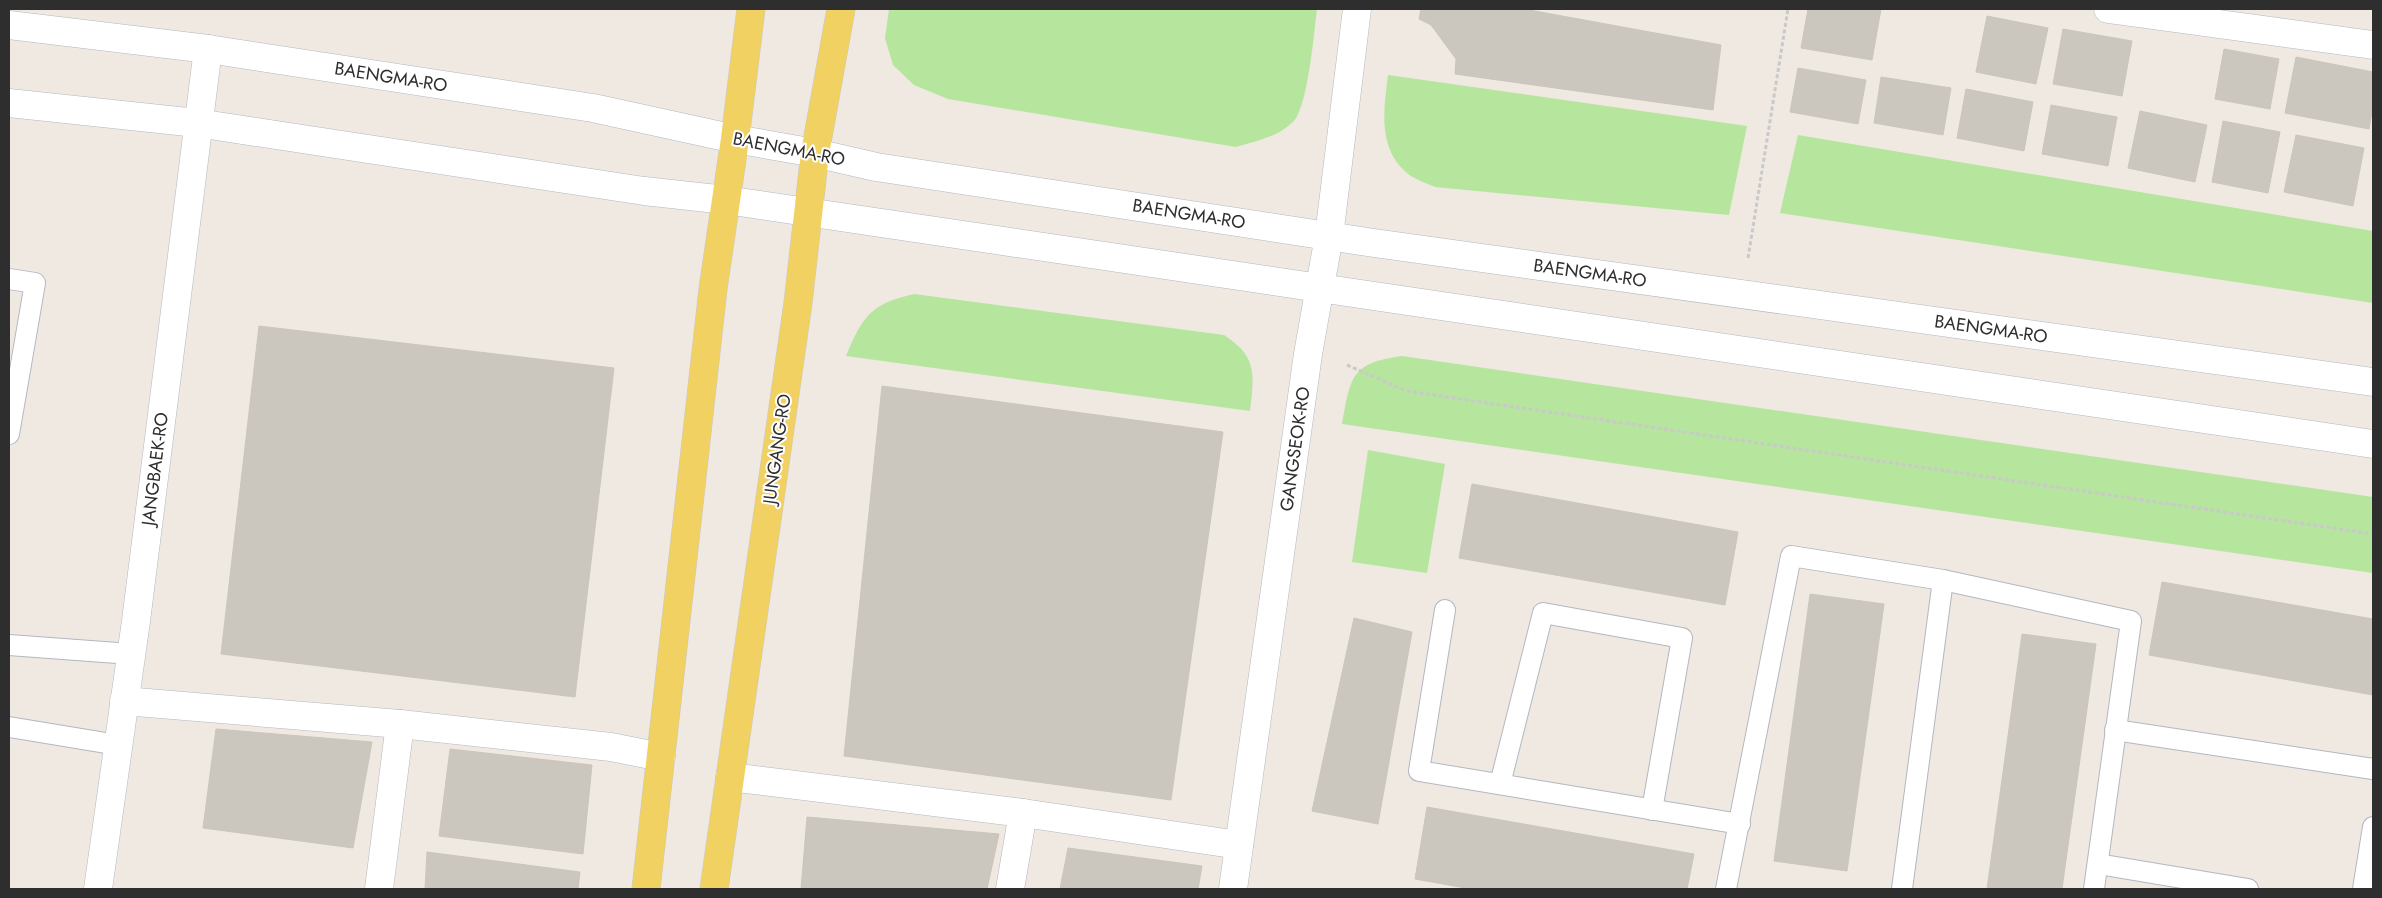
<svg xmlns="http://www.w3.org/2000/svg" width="2382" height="898" viewBox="0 0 2382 898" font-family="Jost,sans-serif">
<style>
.green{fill:#b6e59e}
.building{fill:#cbc7bf;stroke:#cbc5ba}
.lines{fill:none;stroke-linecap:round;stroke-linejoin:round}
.service-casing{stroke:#b4b7c1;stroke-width:22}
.minor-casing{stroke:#b4b7c1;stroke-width:29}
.tertiary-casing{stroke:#b4b7c1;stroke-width:29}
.secondary-casing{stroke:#b4b7c1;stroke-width:29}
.primary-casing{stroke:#c9c9c9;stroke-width:29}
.path{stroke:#c9c9c9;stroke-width:3;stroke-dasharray:4 2.5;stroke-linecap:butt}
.service{stroke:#fff;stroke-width:20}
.minor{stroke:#fff;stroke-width:28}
.tertiary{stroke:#fff;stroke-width:28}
.secondary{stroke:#fff;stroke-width:28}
.primary{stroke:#f2d163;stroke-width:28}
.labels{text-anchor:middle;stroke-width:4;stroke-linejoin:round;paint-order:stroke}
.street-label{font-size:18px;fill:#2e2e2e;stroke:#fff}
</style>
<rect width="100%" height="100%" fill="#efe9e1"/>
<g class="green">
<path d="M889 9H1317C1314 32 1308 108 1293 122 1277 137 1257 141 1236 147L948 99 914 85 893 65 885 38Z"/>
<path d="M1388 75 1747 126 1729 215 1435 187C1426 183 1414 179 1407 173 1377 148 1384 108 1388 75Z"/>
<path d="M1798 135 2373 231V303L1780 213Z"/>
<path d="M914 294 1224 335C1258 357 1254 375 1250 411L846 356C863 316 870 304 914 294Z"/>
<path d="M1402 356 2373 497V573L1342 424C1351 377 1350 363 1402 356Z"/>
<path d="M1368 450 1445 464 1427 573 1352 562Z"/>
</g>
<g class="building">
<path d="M1421 9H1524L1721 45 1713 110 1455 74 1456 59 1431 25 1419 19Z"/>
<path d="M1808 9H1881L1872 60 1801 48Z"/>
<path d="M1987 16 2048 28 2036 84 1976 72Z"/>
<path d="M2063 29 2132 41 2122 96 2053 84Z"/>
<path d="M2224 49 2279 59 2270 109 2215 99Z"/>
<path d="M2296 57 2373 72V106L2369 129 2285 113Z"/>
<path d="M1798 68 1866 80 1858 124 1790 112Z"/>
<path d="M1881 77 1951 88 1943 135 1874 123Z"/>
<path d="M1966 89 2033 102 2024 151 1957 138Z"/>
<path d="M2051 105 2117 117 2108 166 2042 154Z"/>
<path d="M2140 111 2207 125 2195 182 2128 168Z"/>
<path d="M2223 121 2280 132 2268 193 2212 182Z"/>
<path d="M2296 135 2364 148 2353 206 2284 192Z"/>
<path d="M259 326 614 368 575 697 221 654Z"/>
<path d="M882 386 1223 432 1171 800 844 756Z"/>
<path d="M1472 484 1738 532 1725 605 1459 558Z"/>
<path d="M2162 582 2373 619V695L2149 655Z"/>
<path d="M1810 594 1884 604 1847 871 1774 861Z"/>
<path d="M1354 618 1412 632 1378 824 1312 811Z"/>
<path d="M2022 634 2096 644 2062 889H1987Z"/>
<path d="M216 729 372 742 353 848 203 828Z"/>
<path d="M450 749 592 765 583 854 439 836Z"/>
<path d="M1427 807 1694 854 1687 889H1471L1415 879Z"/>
<path d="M807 817 999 834 987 889H801Z"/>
<path d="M1068 848 1202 866 1198 889H1060Z"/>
<path d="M427 852 580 872 578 889H425Z"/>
</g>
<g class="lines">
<defs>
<g id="service">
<path d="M9 279 35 283 9 434"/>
<path d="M1445 610 1419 771 1740 824"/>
<path d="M9 645 131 654"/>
<path d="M9 727 118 745"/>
<path d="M2115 730 2373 769"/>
<path d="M1500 784 1543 613 1682 638 1652 810"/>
<path d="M2098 864 2248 889"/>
<path d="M1726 889 1791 556 1943 580 2131 621 2094 889"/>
<path d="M1902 889 1943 580"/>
<path d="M2363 889 2373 827"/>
</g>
<g id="minor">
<path d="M2108 9 2373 45"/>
<path d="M124 701 400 724 611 747 661 757"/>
<path d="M730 777 1023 813 1239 845"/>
<path d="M379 889 400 724"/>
<path d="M1010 889 1023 813"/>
<path d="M1233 889 1308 354 1329 236 1357 9"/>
</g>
<path id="tertiary" d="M98 889 136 621 208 49"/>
<g id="secondary">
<path d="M9 25 208 49 593 108 735 139 815 153 876 167 1374 243 2373 382"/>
<path d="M9 103 197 123 644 191 726 200 2373 444"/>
</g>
<g id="primary">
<path d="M646 889 713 289 735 139 751 9"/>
<path d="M714 889 798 303 815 153 841 9"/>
</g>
</defs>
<use href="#service" class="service-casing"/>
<use href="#minor" class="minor-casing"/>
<use href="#tertiary" class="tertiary-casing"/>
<use href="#secondary" class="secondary-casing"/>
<use href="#primary" class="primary-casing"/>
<g class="path">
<path d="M1748 258 1788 9"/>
<path d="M1347 365 1407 391 2373 534"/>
</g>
<use href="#service" class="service"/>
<use href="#minor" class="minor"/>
<use href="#tertiary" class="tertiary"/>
<use href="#secondary" class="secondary"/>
<use href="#primary" class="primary"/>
</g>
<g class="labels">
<g class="street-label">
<text transform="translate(391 77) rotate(9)" y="6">BAENGMA-RO</text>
<text transform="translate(789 149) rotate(11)" y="6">BAENGMA-RO</text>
<text transform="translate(1189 214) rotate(9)" y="6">BAENGMA-RO</text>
<text transform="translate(1590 273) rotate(8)" y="6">BAENGMA-RO</text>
<text transform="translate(1991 329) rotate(8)" y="6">BAENGMA-RO</text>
<text transform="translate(777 449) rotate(-82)" y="6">JUNGANG-RO</text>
<text transform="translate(1295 449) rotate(-82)" y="6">GANGSEOK-RO</text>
<text transform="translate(155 469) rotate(-83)" y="6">JANGBAEK-RO</text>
</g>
</g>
<rect width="2382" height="898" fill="none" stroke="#2e2e2e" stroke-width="20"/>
</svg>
